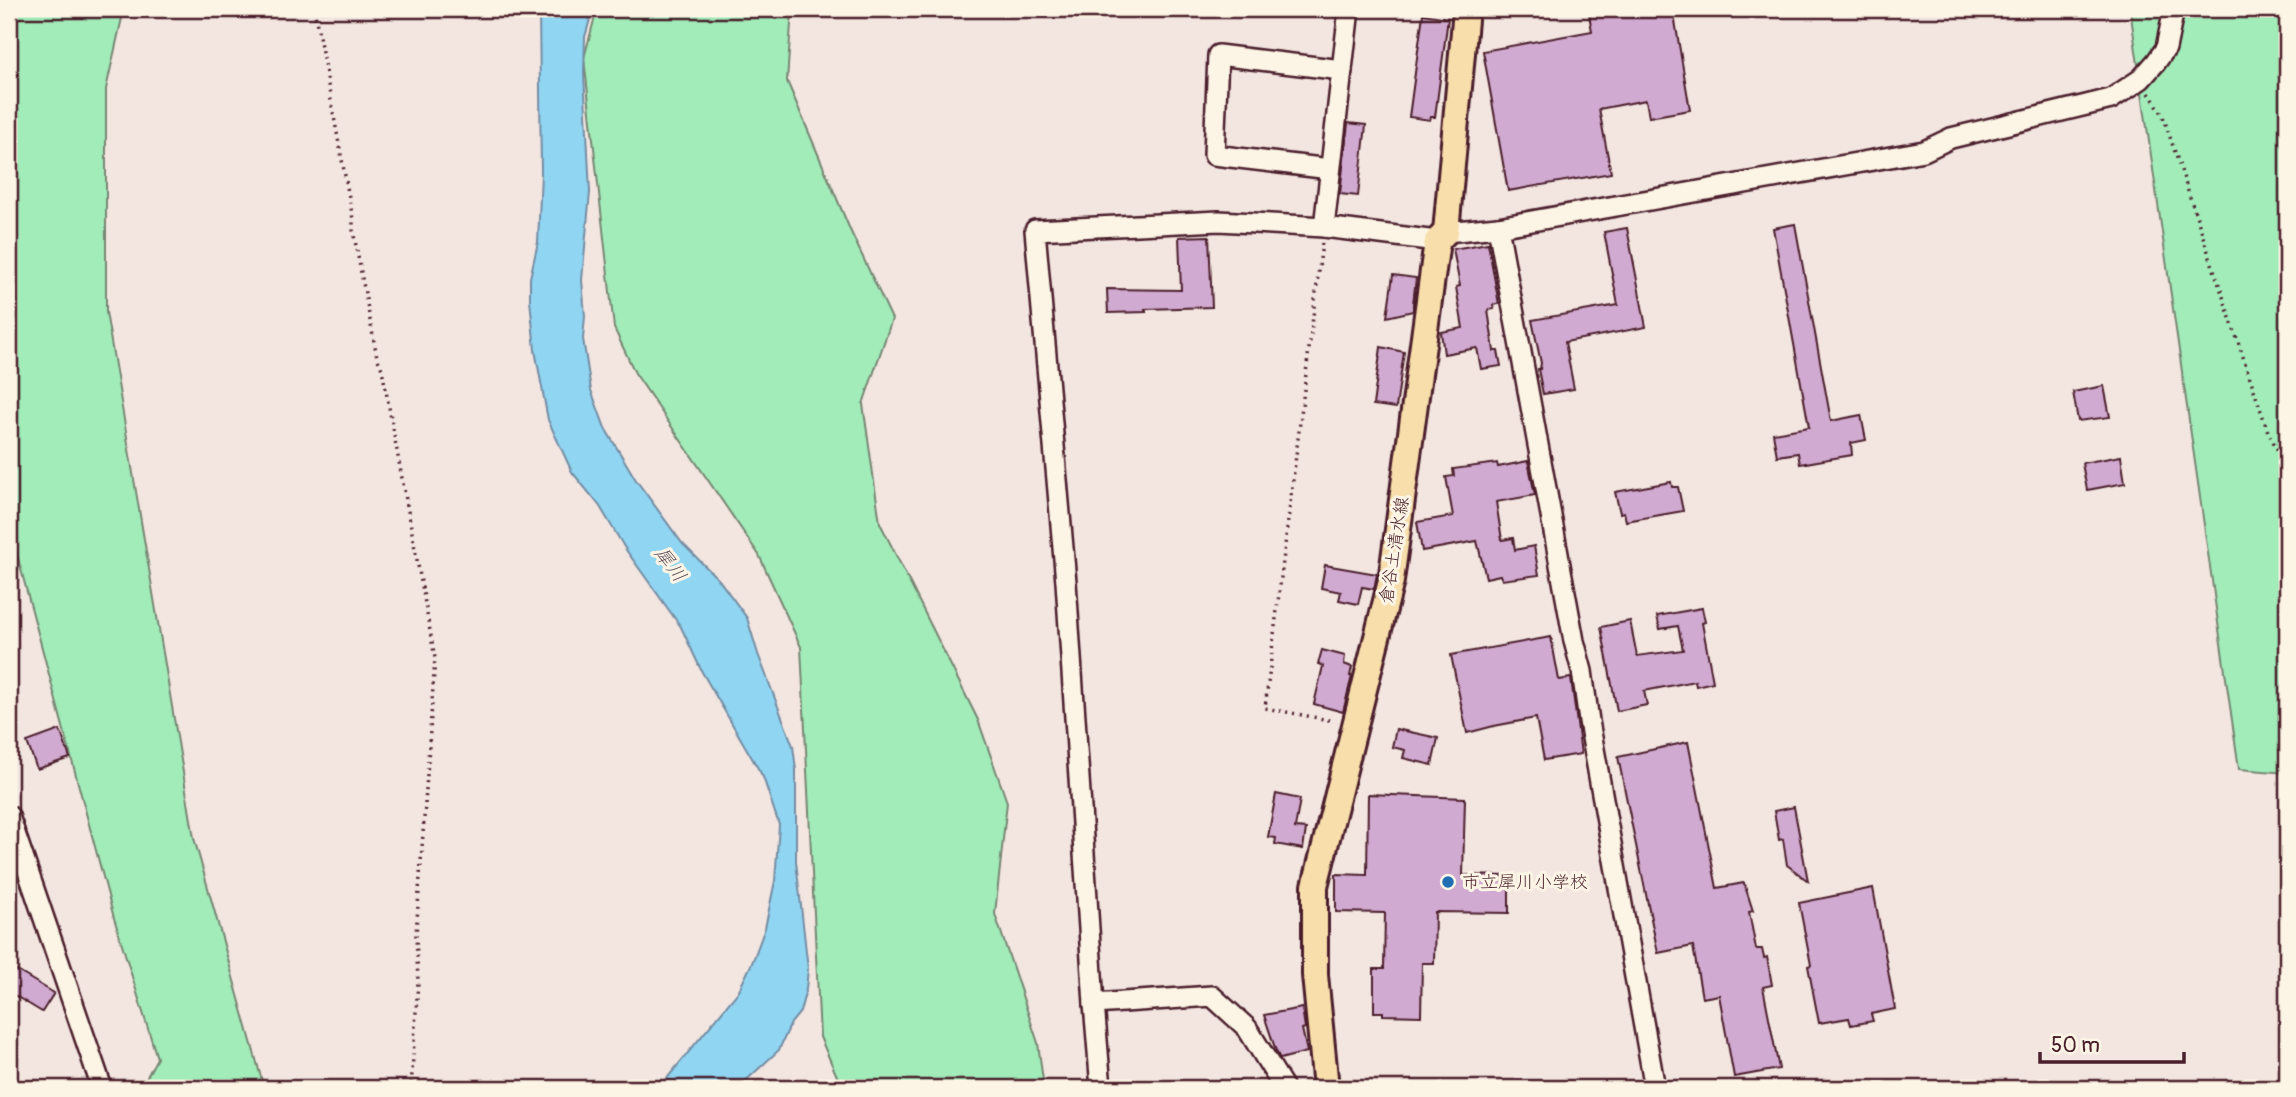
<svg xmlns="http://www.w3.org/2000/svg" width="2296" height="1097" viewBox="0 0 2296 1097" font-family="Pangolin,'Klee One',sans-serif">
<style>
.green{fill:#a2ecba;stroke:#768672;stroke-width:2}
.water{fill:#90d5f2;stroke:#748ca2;stroke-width:2}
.building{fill:#d1aad1;stroke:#4a1f2b;stroke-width:2}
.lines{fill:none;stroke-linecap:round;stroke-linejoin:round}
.minor-casing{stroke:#4a1f2b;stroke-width:24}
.major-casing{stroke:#4a1f2b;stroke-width:30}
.path{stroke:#4a1f2b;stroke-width:3.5;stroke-dasharray:2 5;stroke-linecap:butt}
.minor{stroke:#fcf5e5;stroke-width:19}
.major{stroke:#f8deab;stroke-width:24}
.poi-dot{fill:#1f6fb2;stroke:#fcf5e5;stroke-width:2.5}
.labels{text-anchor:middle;stroke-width:6;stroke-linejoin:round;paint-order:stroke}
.street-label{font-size:18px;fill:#4a1f2b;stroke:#fcf5e5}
.poi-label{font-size:18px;fill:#4a1f2b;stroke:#fcf5e5;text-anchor:start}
.water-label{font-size:19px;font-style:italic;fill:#5c4c5d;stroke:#fcf5e5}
</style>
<rect width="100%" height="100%" fill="#f3e6e1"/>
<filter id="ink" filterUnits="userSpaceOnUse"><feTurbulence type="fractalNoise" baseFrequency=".0143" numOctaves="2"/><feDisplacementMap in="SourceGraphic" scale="14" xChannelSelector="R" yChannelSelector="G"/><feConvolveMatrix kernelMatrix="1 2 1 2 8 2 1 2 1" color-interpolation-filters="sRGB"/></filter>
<g filter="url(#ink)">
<g class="green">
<path d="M9 9H124L106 89V312L194 838 264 1088H141L157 1058 114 918 15 547 9 513Z"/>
<path d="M597 9H792L787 81 851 232 892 319 863 404 880 523 978 720 1007 802 995 914 1038 1043 1044 1088H842L820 1037 801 647 759 555 635 373 614 328 584 58Z"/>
<path d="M2130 9H2287V773L2239 769Z"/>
</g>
<path class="water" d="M539 9H593L585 37 584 73 590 192 582 280 585 316 583 339 591 390 605 428 636 480 682 543 719 580 747 618 758 654 793 746 796 770V861L808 969 806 989 800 1012 791 1023 779 1050 738 1088H659L738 992 752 963 765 928 775 881 779 825 763 777 702 672 681 627 626 550 599 505 572 472 548 420 535 350 530 300V278L538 242 541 173Z"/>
<g class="building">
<path d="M1588 9H1673L1690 110 1649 117 1646 100 1599 109 1611 173 1508 191 1483 51 1592 31Z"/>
<path d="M1423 14 1448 18 1435 117H1431L1430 120 1409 117Z"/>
<path d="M1348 123 1366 125 1358 196 1340 194Z"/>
<path d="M1795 224 1831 421 1861 415 1866 440 1851 443 1852 455 1800 464 1798 453 1777 456 1773 433 1809 427 1773 228Z"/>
<path d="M1627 228 1646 327 1565 342 1574 389 1543 394 1538 369H1540L1541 363 1532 320 1618 305 1604 232Z"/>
<path d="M1209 236 1212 307 1145 309 1146 312 1108 313 1107 289 1181 290 1179 237Z"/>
<path d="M1488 243 1499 304 1493 305 1494 309 1488 310 1494 351H1498L1501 366 1481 369 1477 348 1444 354 1441 332 1463 328 1456 287 1460 286 1453 249Z"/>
<path d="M1393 275 1416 278 1413 304V311L1387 317Z"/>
<path d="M1381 347 1404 352 1396 408 1373 405Z"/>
<path d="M2104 386 2110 417 2078 421 2073 392Z"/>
<path d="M2121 456 2125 483 2087 490 2082 463Z"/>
<path d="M1528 461 1535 495 1496 502 1502 540 1513 538 1515 550 1534 546 1539 575 1502 580 1500 575 1486 578 1477 541 1422 551 1417 522 1453 516 1446 477 1454 476 1453 469 1497 463 1498 467Z"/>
<path d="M1671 482 1672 487H1678L1683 511 1626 521 1624 512 1620 513 1615 492Z"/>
<path d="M1325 565 1377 574 1374 589 1362 587 1358 604 1339 600 1341 592 1321 588Z"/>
<path d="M1702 608 1705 622 1702 623 1713 682 1696 686 1695 681 1644 691 1647 705 1617 711 1601 627 1630 621 1637 656 1683 650 1678 626 1660 629 1657 616Z"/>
<path d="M1551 637 1559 680 1571 678 1581 754 1544 760 1536 718 1494 726 1467 733 1451 655Z"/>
<path d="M1322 650 1345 656 1344 664 1352 667 1350 676H1352L1343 712 1314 704 1323 666 1318 664Z"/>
<path d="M1396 729 1438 738 1432 765 1403 758 1405 750 1392 747Z"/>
<path d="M60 730 70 758 37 769 27 742Z"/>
<path d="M1688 742 1717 888 1744 883 1753 911 1749 912 1756 949H1762L1764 958 1767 957 1772 985 1763 987 1779 1069 1734 1077 1719 995 1702 998 1693 946 1658 953 1618 757Z"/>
<path d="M1276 794 1300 799 1295 828 1306 829 1303 849 1275 844 1276 838 1268 837Z"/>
<path d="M1368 794 1465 798 1463 875 1509 876V913L1435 912 1434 963H1422L1421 1016 1383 1015V1012H1374V969H1384L1385 913 1336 912V874L1367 875Z"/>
<path d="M1794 807 1808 881 1787 865 1783 839 1779 840 1774 811Z"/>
<path d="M1873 888 1895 1009 1871 1014 1873 1021 1851 1025 1849 1018 1819 1023 1808 966 1811 965 1799 903Z"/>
<path d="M9 966 54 993 42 1012 9 992Z"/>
<path d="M1302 1008 1305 1028 1302 1029 1307 1052 1280 1059 1276 1051 1264 1015Z"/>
</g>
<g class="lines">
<defs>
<g id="minor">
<path d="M1330 169 1214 155 1218 55 1342 70"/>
<path d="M1324 227 1349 9"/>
<path d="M1498 227 1574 641 1582 671 1589 721 1655 1088"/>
<path d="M1446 232 1498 227 1924 151 1951 138 2111 99 2141 79 2156 62 2166 48 2174 9"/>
<path d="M9 816 102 1088"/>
<path d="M1094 1004 1101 1088"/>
<path d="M1284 1088 1247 1028 1212 996 1094 1004 1066 582 1035 230 1219 221 1324 227 1437 241"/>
</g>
<path id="major" d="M1326 1088 1315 975V886L1391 581 1437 241 1446 232 1466 9"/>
</defs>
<use href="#minor" class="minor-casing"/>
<use href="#major" class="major-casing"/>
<g class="path">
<path d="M314 9 353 219V230L377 357 382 369 435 658 416 935 418 981 411 1088"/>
<path d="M2149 93 2162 113 2268 432 2287 468"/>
<path d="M1322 243 1265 708 1334 721"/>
</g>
<use href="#minor" class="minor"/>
<use href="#major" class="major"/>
</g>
</g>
<circle class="poi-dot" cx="1448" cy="882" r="7"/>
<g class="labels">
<g class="street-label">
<text transform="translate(1394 550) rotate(-81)" y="6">倉谷土清水線</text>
</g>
<g class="poi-label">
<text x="1462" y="888">市立犀川小学校</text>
</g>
<g class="water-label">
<text transform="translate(671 564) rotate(53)" y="7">犀川</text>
</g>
</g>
<rect width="2296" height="1097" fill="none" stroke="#fcf5e5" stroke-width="35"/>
<rect x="18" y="18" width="2261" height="1062" fill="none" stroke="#4a1f2b" stroke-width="2.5" filter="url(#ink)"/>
<path d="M2040 1052v10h144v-10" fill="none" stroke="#4a1f2b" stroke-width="3.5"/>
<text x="2051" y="1052" font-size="21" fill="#4a1f2b" stroke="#fcf5e5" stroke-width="5" paint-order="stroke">50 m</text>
</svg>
